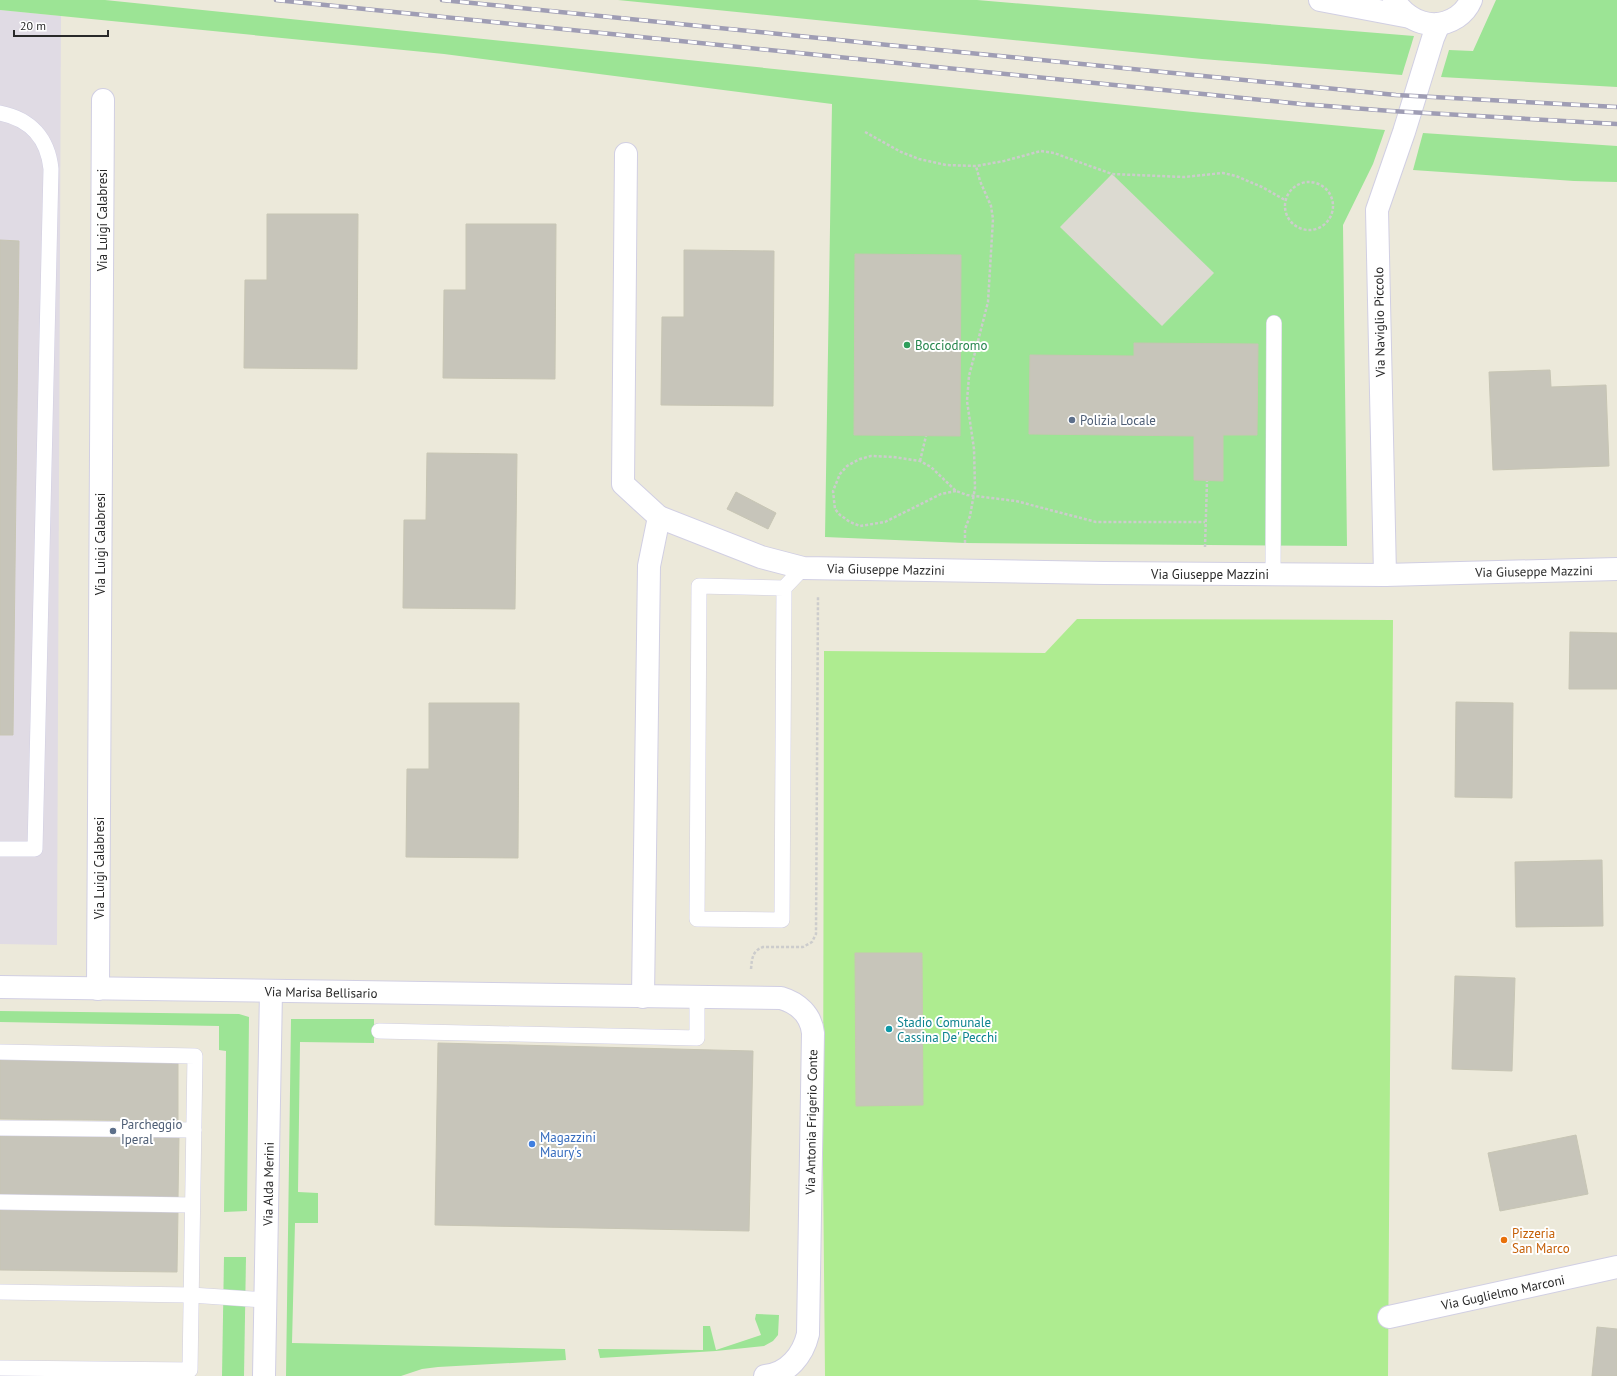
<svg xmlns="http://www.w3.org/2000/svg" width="1617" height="1376" viewBox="0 0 1617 1376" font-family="'PT Sans',sans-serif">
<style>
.industrial{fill:#e0dbe4}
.green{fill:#9ce495}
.pitch{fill:#aeec90}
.plaza{fill:#dcdad1}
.building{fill:#c7c5ba;stroke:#c7c5b4}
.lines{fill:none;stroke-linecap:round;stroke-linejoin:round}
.lane-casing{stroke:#d1cfe3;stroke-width:16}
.street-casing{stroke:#d1cfe3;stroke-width:24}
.path{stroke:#ccc;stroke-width:2.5;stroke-dasharray:3 2;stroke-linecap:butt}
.lane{stroke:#fff;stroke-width:15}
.street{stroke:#fff;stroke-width:22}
.rail-casing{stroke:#9f9db4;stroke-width:4.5}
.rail{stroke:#fff;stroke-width:3;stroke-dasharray:9;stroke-linecap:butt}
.leisure-dot{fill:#2e9e5b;stroke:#fff;stroke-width:1.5}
.service-dot{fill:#5c6f8a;stroke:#fff;stroke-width:1.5}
.culture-dot{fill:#0f9aa8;stroke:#fff;stroke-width:1.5}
.shop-dot{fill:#3f7fe0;stroke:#fff;stroke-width:1.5}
.food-dot{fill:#e8710a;stroke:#fff;stroke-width:1.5}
.labels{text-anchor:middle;stroke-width:4;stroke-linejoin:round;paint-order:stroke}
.street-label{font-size:13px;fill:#292929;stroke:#fff}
.leisure-label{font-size:13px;fill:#27864d;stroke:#fff;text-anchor:start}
.service-label{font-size:13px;fill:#4e5e75;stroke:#fff;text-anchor:start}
.culture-label{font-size:13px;fill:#0d838f;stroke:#fff;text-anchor:start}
.shop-label{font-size:13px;fill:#366cbe;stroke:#fff;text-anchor:start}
.food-label{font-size:13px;fill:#c56008;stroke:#fff;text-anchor:start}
</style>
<rect width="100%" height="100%" fill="#ece9da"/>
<path class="industrial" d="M0 10 61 16 57 945 0 944Z"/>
<g class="green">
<path d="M0 0H105L1193 112 1385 130 1373 164 1343 225 1347 546 965 543 825 537 832 104 444 54 0 10Z"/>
<path d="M618 0H977L1414 36 1402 75 1202 59Z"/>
<path d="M1496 0H1617V87L1441 77 1449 50 1473 51Z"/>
<path d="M1423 133 1617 146V182L1574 181 1413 170Z"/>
<path d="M0 1011 239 1014 249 1017 247 1211 224 1212 226 1051 219 1050V1026L0 1022Z"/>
<path d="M291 1019H374V1043L300 1042 298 1192 318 1193V1223H295L292 1343 565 1349 566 1360 438 1367 422 1369 401 1376H286Z"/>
<path d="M224 1257H246L244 1376H222Z"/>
<path d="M756 1314 779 1315 778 1335 773 1341 764 1346 716 1351 600 1358 598 1349 703 1350V1326H710L716 1350 761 1335 755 1319Z"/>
</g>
<path class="pitch" d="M1077 619 1393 620 1388 1376H825L823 1164 824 651 1045 653Z"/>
<path class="plaza" d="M1112 174 1214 273 1162 326 1060 227Z"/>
<g class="building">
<path d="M267 214H358L357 369 244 368 245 280H267Z"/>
<path d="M466 224H556L555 379 443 378 444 290H466Z"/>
<path d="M0 240 19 241 13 735H0Z"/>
<path d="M684 250 774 251 773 406 661 405 662 317H684Z"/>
<path d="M855 254 961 255 960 436 854 435Z"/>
<path d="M1134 343 1258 344 1257 435H1223V481L1194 480V436L1029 434 1030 355 1134 356Z"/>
<path d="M1550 370 1551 387 1606 385 1609 466 1493 470 1489 372Z"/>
<path d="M427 453 517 454 515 609 403 608 404 520H426Z"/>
<path d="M736 492 776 513 768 529 727 509Z"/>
<path d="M1570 632 1617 633V689H1569Z"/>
<path d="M1456 702 1513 703 1512 798 1455 797Z"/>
<path d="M429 703H519L518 858 406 857 407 769H429Z"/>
<path d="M1602 860 1603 926 1516 927 1515 862Z"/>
<path d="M855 953H922L923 1105 856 1106Z"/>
<path d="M1455 976 1515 978 1512 1071 1452 1069Z"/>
<path d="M438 1043 753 1051 749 1231 435 1225Z"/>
<path d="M0 1057 178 1059V1121L0 1119Z"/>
<path d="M0 1134 179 1136 178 1198 0 1196Z"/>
<path d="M1576 1135 1588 1194 1500 1211 1488 1153Z"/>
<path d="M0 1207 178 1210 177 1272 0 1270Z"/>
<path d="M1597 1327 1617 1329V1376H1592Z"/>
</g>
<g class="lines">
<defs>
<g id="lane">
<path d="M0 113C31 119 48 139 51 169L35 849H0"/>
<path d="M1273 574 1274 323"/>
<path d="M784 588 699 586 697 919 782 920 784 588 803 568"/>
<path d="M379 1031 697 1038V997"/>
<path d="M0 1052 195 1056 190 1370 0 1368"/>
<path d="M0 1128 194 1130"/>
<path d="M0 1202 192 1205"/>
<path d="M0 1292 191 1295 265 1300"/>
</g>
<g id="street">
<path d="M1320 0 1410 17"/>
<path d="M1394 0C1408 22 1434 32 1457 17 1463 13 1468 7 1471 0"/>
<path d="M626 154 623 484 659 517 761 557 803 568 1104 573 1385 575 1617 569"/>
<path d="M1385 575 1377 210 1404 132 1433 38 1439 24"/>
<path d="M0 987 781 998C798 1003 811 1015 813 1033L808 1334C803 1355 788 1374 765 1376"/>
<path d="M98 989 103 100"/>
<path d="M643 997 649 566 659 517"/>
<path d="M1389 1317 1617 1267"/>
<path d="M264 1376 271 991"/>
</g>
</defs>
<use href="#lane" class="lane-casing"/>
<use href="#street" class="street-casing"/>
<g class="path">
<path d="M865 132 901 152 919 159 946 165 976 166 1004 161 1041 151 1054 153 1112 174 1184 177 1223 173 1236 176 1262 187 1285 200"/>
<circle cx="1309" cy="206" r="24"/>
<path d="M920 461 926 436"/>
<path d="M956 491 941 494 885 522 860 526 850 522 840 515 835 509 833 491 840 474 847 466 854 462 860 459 871 456 893 457 920 461 931 467 956 491 967 495 1016 501 1096 522H1205"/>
<path d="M965 543V529L970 516 975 488 974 449 967 401 969 376 988 302 993 219 991 206 980 181 976 166"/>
<path d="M1205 547 1207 481"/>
<path d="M751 969C752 959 752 951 763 947H803L812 942 816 934 818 597"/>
</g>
<use href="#lane" class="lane"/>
<use href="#street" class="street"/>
<defs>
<g id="rail">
<path d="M276 0 1301 104 1391 111 1617 124"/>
<path d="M442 0 898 46 1396 95 1617 107"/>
</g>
</defs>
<use href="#rail" class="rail-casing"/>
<use href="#rail" class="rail"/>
</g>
<circle class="leisure-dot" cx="907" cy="345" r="4"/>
<g class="service-dot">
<circle cx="1072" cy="420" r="4"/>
<circle cx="113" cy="1131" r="4"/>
</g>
<circle class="culture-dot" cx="889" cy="1029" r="4"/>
<circle class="shop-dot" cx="532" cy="1144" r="4"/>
<circle class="food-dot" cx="1504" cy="1240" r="4"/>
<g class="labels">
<g class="street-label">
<text transform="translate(102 220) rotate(-90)" y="5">Via Luigi Calabresi</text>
<text transform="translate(1379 322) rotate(-91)" y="5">Via Naviglio Piccolo</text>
<text transform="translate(100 544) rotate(-90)" y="5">Via Luigi Calabresi</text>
<text transform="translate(886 569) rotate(1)" y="5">Via Giuseppe Mazzini</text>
<text transform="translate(1534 571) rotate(-1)" y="5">Via Giuseppe Mazzini</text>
<text x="1210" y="579">Via Giuseppe Mazzini</text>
<text transform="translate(99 868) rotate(-90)" y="5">Via Luigi Calabresi</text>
<text transform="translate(321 992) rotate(1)" y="5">Via Marisa Bellisario</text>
<text transform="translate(811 1122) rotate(-89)" y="5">Via Antonia Frigerio Conte</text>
<text transform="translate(268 1184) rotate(-89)" y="5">Via Alda Merini</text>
<text transform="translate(1503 1292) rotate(-12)" y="5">Via Guglielmo Marconi</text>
</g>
<g class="leisure-label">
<text x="915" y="350">Bocciodromo</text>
</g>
<g class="service-label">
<text x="1080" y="425">Polizia Locale</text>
<text x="121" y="1129">Parcheggio<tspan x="121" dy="15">Iperal</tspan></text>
</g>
<g class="culture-label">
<text x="897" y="1027">Stadio Comunale<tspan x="897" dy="15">Cassina De' Pecchi</tspan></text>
</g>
<g class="shop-label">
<text x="540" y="1142">Magazzini<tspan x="540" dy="15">Maury's</tspan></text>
</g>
<g class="food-label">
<text x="1512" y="1238">Pizzeria<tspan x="1512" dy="15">San Marco</tspan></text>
</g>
</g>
<path d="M14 30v6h94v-6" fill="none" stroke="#292929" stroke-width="2"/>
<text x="20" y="30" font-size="12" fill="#292929" stroke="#ffffff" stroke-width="3" paint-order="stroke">20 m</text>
</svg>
